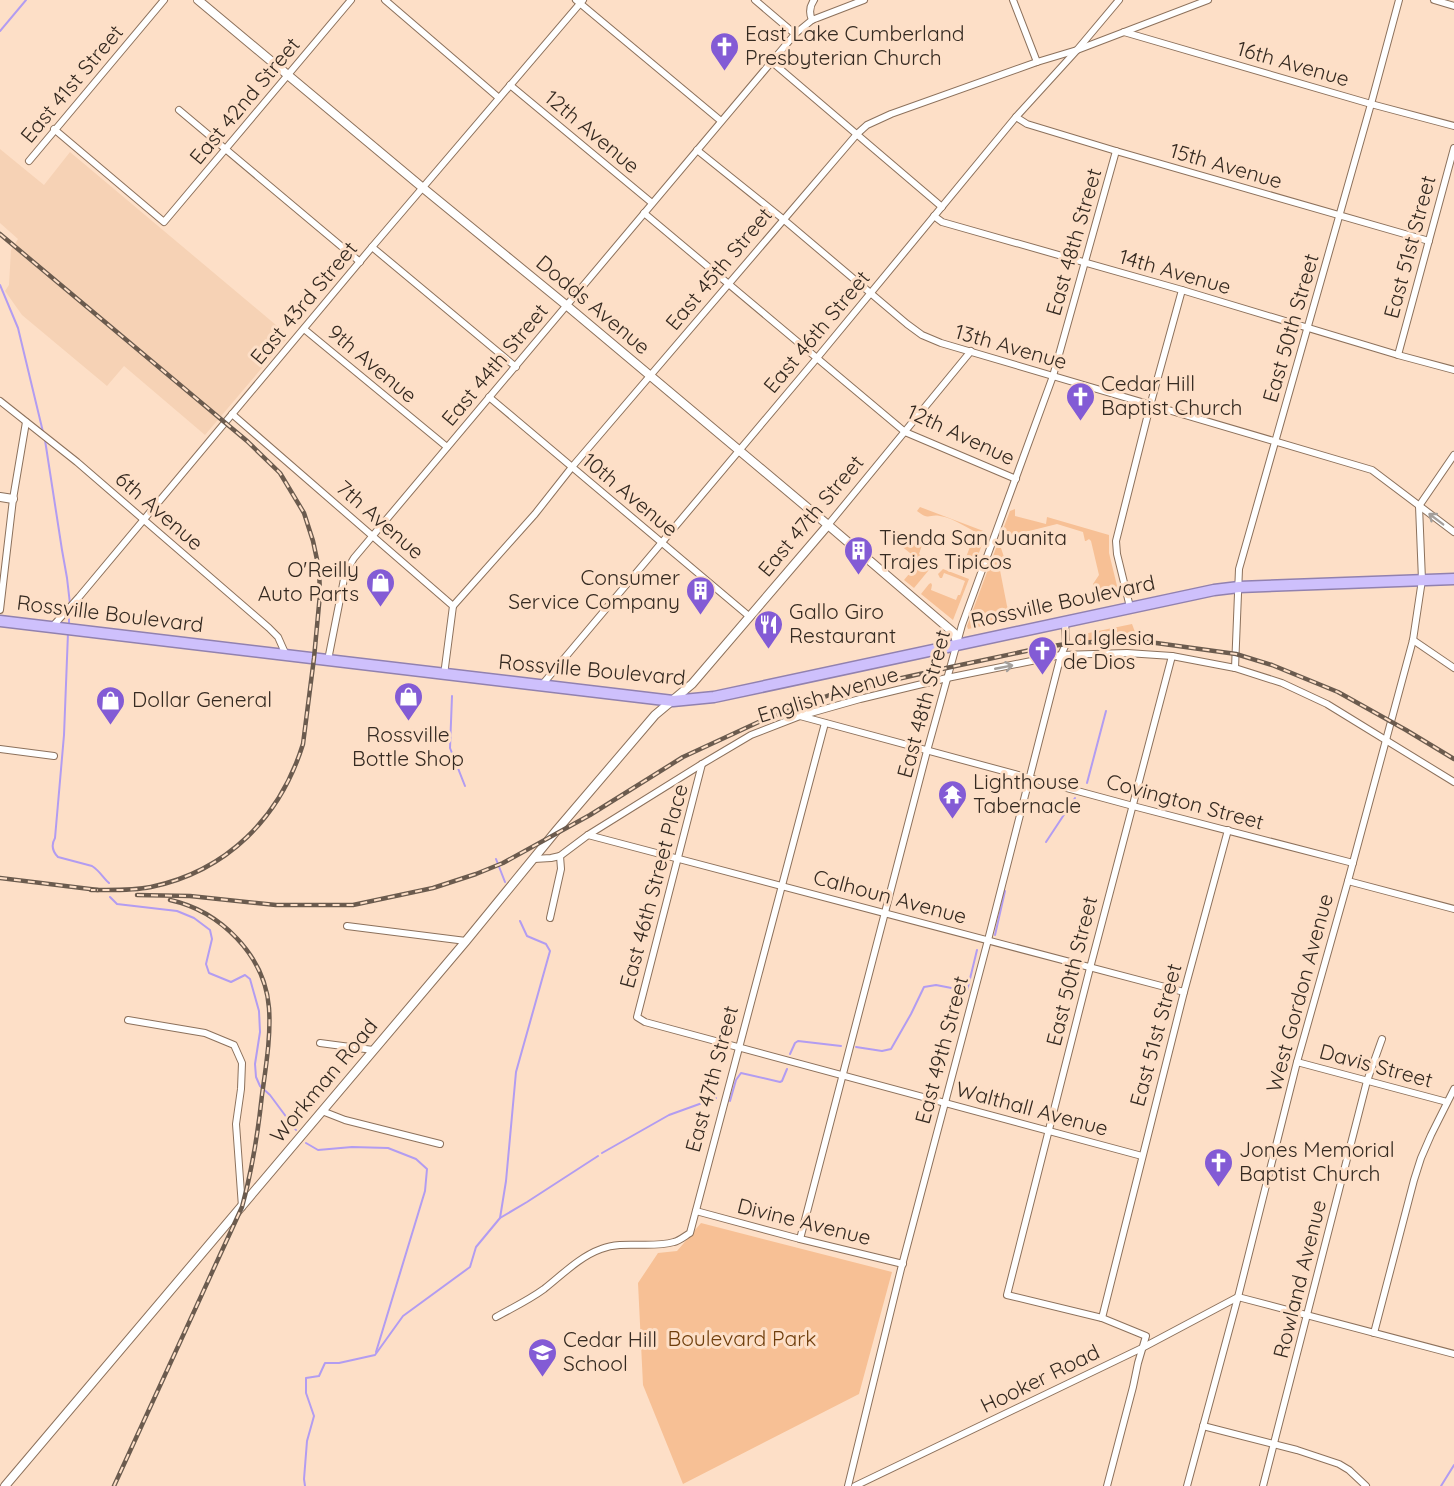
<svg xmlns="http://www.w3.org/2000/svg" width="1454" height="1486" viewBox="0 0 1454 1486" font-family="Quicksand,sans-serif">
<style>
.built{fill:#f6d2b5}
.green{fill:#f7c095}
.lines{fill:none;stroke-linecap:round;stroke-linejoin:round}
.stream{stroke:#b29cf1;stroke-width:2}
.minor-casing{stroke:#8c715c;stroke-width:8}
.tertiary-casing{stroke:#8c715c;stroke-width:10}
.trunk-casing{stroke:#9181af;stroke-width:13}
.minor{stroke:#fff;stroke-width:6}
.tertiary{stroke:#fff;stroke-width:8}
.trunk{stroke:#cec0fc;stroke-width:10}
.rail-casing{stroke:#6b5b4e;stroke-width:4.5}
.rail{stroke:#fddfc7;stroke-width:2;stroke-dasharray:7;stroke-linecap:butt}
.oneway{stroke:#a49f9b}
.labels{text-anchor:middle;stroke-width:6;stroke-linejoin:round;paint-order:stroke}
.poi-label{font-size:21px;fill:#352a21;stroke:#fddfc7;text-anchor:start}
.street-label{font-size:21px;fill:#352a21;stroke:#fddfc7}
.park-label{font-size:21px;fill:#6f3e0c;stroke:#fddfc7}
</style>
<rect width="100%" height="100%" fill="#fddfc7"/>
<path class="built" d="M0 149 44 185 70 152 289 336 205 435 124 366 107 386 22 315 5 291 9 285 11 250 18 239 0 223Z"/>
<g class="green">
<path d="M920 507 986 532 984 536C971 531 955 518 940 516 928 514 930 521 917 511Z"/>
<path d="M1015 509V516L1046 524 1047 517 1109 535V553L1119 594 1118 596 1097 600 1096 599 1093 584 1099 575 1091 541 1089 539 1086 541H1085L1083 532 1057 524 1009 536 1002 532 1010 511Z"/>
<path d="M897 531 915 543 920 539 922 540 923 542 919 554 933 565 914 588 904 580 920 561 890 537Z"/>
<path d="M972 542 982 545 976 560 966 557Z"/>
<path d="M999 547 1001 548 1004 557 998 560 1007 606 1008 608 1014 607 1016 619 968 629 967 626 996 548Z"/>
<path d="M943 569 969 579 953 620 921 594 929 584 931 583 932 585 931 590 956 600 958 595H960L965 581 944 573 942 578H940L938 574Z"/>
<path d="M1132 624 1135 632 1144 635V639L1107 638 1075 642 1079 635Z"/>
<path d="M701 1223 892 1272 859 1394 683 1484 643 1385 638 1283 658 1253 677 1251Z"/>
</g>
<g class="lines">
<g class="stream">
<path d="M0 31 26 0"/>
<path d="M0 285 18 328 43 432"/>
<path d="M45 440 62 550 67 578 70 604"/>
<path d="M69 624V609"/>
<path d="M68 633 64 735 55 838C51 845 52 851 58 857L92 866C100 871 103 878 109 883"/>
<path d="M452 696 450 748 465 786"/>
<path d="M1087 783 1106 711"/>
<path d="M1046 842 1075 798"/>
<path d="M496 859 505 882"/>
<path d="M110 897 117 904 177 911 194 918 210 930 212 939 206 964 209 973 231 982 245 975 250 979 259 1011 260 1032 255 1064 256 1077 260 1086 270 1095 296 1130"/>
<path d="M995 935 1005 891"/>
<path d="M856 1047 882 1051 891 1049 911 1014 924 987 936 985 967 991 977 950"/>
<path d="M790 1054 795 1043 798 1041 841 1046"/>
<path d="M730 1101 736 1080 741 1073 780 1082 782 1081 787 1069"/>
<path d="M306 1143 318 1150 352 1147 388 1148 416 1159 427 1169 425 1191 376 1352"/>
<path d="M602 1153 669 1115 716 1098"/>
<path d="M500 1218 506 1181 516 1072 550 951 546 944 527 936 520 921"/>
<path d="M305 1486 304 1479 307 1441 314 1416 306 1393V1378L319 1376 325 1363H339L375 1355 403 1316 470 1267 476 1247 500 1218 527 1202 598 1156"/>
<path d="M1441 1486 1454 1465"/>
</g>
<defs>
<g id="minor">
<path d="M385 0 499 98"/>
<path d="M576 0 721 121"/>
<path d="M755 0 795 34"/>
<path d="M1013 0 1037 62"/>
<path d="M1434 0 1454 6"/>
<path d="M812 20C809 13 809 7 814 0"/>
<path d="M1124 32 1371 104 1454 126"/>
<path d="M772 62 942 207"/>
<path d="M510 85 652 203"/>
<path d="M179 110 360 262"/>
<path d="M1016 117 1027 124 1116 151 1429 241"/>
<path d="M54 129 164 222 351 0"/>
<path d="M697 150 783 219 907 324 922 335 941 343 1372 470 1454 532"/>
<path d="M29 161 164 0"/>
<path d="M644 213 905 432 1016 479"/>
<path d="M934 216 942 222 1182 290 1398 355 1454 370"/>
<path d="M372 247 516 367"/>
<path d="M304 329 447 447"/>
<path d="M1398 355 1454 148"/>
<path d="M489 397 750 617"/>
<path d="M0 401 77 462 269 628 278 637 286 655"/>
<path d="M232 414 453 606 444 675"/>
<path d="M1419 506 1454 455"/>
<path d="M828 525 971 351"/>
<path d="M453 606 535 514 572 467 857 134 867 125 891 114 1037 62 1077 50 1208 0"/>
<path d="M1130 607 1117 554 1116 541 1150 406 1182 290"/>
<path d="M0 610 13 499 26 422"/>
<path d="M52 627 79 597 372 247 583 0"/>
<path d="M1413 640 1454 668"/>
<path d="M328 660 344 579 348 568 354 558 795 34 812 20 864 0"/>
<path d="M1235 668 1239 569 1371 104 1399 0"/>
<path d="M541 686 817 358 1016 117 1077 50 1119 0"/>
<path d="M800 716 1133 806 1353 863"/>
<path d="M0 749 54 756"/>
<path d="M702 764 637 1017 645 1022 1142 1156"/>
<path d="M588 835 1184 992"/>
<path d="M534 859 551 858 560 856 588 835 702 764 751 735 800 716 860 699 947 678 1061 655 1127 653 1172 656 1235 668 1282 683 1327 704 1454 782"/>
<path d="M1348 881 1454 909"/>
<path d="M550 918 561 869 560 856"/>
<path d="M347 926 466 941"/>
<path d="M128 1020 205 1033 234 1045 242 1063 241 1089 236 1124 242 1207"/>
<path d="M320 1043 373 1050"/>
<path d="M1297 1062 1447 1102"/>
<path d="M322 1111 345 1120 440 1144"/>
<path d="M696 1211 800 1239 903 1264"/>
<path d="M800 1239 927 751 962 625 1053 376 1116 151"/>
<path d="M496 1317C512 1308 529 1300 544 1289 562 1275 579 1257 601 1249 624 1240 650 1249 674 1242 679 1241 685 1236 690 1233L825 723"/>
<path d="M1102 1318 1184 992 1228 830"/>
<path d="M1374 1333 1414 1180 1421 1158 1431 1135 1454 1089"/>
<path d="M1203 1426 1297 1450 1339 1464 1349 1470 1366 1486"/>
<path d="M848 1486 901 1269 988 940 1061 655 1066 644 1065 622"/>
<path d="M855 1486 1142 1348 1238 1297 1454 1354"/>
<path d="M1107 1486 1133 1387 1138 1363 1146 1336 1102 1318 1007 1295 1090 968 1172 656"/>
<path d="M1187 1486 1238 1297 1297 1062 1348 881 1413 640 1422 580 1419 506"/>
<path d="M1263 1486 1367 1081 1382 1039"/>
</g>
<g id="tertiary">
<path d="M198 0 423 188 566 305 828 525 954 633 958 645"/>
<path d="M0 497 13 499"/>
<path d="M5 1486 466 941 556 831 655 715 692 684 828 525"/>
</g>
<path id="trunk" d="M0 621 673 701 714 697 1214 590 1239 587 1454 579"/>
</defs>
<use href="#minor" class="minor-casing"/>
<use href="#tertiary" class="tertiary-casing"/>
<use href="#trunk" class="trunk-casing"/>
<use href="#minor" class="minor"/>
<use href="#tertiary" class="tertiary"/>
<use href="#trunk" class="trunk"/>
<defs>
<g id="rail">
<path d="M0 234 247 441 280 473 304 513 313 541 319 569 320 594 314 658 303 744C280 818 227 871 151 887 131 891 111 890 91 890"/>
<path d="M0 878 98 890"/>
<path d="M137 895 190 896 276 905H353L433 888 476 874 503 863 590 815 683 757 763 720 835 693 951 667 1040 648 1066 644 1107 641 1149 642 1236 654 1272 665 1338 692 1406 730 1454 759"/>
<path d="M114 1486 242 1207C252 1170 258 1133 262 1095 266 1066 271 1036 269 1008 265 955 220 911 170 900"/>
</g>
</defs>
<use href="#rail" class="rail-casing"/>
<use href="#rail" class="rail"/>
</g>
<defs><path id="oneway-shaft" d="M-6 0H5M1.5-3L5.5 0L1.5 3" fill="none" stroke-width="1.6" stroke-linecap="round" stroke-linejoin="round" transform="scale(1.5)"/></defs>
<g class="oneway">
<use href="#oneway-shaft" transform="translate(1436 519) rotate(-143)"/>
<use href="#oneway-shaft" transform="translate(1004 667) rotate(-11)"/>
</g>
<defs>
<symbol id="church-pin" viewBox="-11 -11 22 30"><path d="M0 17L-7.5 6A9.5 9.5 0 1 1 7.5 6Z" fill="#835bd5" stroke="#fddfc7"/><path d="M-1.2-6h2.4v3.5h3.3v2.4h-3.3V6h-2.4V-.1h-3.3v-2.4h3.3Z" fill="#fff"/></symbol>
<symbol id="building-pin" viewBox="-11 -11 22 30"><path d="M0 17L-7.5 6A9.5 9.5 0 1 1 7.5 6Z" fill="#835bd5" stroke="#fddfc7"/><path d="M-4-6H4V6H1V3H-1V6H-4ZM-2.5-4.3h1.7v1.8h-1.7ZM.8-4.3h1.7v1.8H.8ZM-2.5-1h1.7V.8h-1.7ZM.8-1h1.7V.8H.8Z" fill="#fff"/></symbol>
<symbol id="shop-pin" viewBox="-11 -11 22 30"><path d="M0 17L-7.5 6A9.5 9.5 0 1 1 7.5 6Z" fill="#835bd5" stroke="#fddfc7"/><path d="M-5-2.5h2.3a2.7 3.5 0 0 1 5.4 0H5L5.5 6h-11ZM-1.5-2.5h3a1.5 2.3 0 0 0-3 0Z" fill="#fff"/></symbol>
<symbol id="restaurant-pin" viewBox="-11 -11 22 30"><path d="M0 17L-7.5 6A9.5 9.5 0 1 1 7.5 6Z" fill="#835bd5" stroke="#fddfc7"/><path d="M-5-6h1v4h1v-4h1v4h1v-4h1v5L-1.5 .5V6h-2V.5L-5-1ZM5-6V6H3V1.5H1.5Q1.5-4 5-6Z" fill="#fff"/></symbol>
<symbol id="temple-pin" viewBox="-11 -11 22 30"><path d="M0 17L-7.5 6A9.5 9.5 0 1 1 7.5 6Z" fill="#835bd5" stroke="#fddfc7"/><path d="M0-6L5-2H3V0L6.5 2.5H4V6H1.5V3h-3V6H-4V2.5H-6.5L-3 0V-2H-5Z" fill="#fff"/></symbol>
<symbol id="school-pin" viewBox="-11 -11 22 30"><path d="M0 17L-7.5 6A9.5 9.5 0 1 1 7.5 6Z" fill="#835bd5" stroke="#fddfc7"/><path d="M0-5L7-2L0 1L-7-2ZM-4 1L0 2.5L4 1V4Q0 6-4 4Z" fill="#fff"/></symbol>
</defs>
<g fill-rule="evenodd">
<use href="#church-pin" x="708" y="30" width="33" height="45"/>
<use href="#church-pin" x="1064" y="380" width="33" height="45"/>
<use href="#building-pin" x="842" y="534" width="33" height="45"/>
<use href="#shop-pin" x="364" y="566" width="33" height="45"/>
<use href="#building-pin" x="684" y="574" width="33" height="45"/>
<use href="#restaurant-pin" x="752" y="608" width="33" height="45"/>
<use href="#church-pin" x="1026" y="634" width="33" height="45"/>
<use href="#shop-pin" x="392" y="680" width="33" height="45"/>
<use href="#shop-pin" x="94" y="684" width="33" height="45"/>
<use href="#temple-pin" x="936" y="778" width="33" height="45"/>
<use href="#church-pin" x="1202" y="1146" width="33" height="45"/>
<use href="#school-pin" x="526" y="1336" width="33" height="45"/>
</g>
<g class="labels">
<g class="poi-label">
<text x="745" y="41">East Lake Cumberland<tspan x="745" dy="24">Presbyterian Church</tspan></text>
<text x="1101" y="391">Cedar Hill<tspan x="1101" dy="24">Baptist Church</tspan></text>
<text x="879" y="545">Tienda San Juanita<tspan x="879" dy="24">Trajes Tipicos</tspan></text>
<text x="359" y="577" text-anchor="end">O'Reilly<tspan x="359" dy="24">Auto Parts</tspan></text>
<text x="680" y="585" text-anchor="end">Consumer<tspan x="680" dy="24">Service Company</tspan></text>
<text x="789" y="619">Gallo Giro<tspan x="789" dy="24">Restaurant</tspan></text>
<text x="1063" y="645">La Iglesia<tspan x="1063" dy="24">de Dios</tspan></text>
<text x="132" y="707">Dollar General</text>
<text x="408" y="742" text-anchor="middle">Rossville<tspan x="408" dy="24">Bottle Shop</tspan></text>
<text x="973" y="789">Lighthouse<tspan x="973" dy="24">Tabernacle</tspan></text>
<text x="1239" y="1157">Jones Memorial<tspan x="1239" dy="24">Baptist Church</tspan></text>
<text x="563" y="1347">Cedar Hill<tspan x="563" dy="24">School</tspan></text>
</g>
<g class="street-label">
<text transform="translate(1293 64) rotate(16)" y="7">16th Avenue</text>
<text transform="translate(72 84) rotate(-50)" y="7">East 41st Street</text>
<text transform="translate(245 101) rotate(-50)" y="7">East 42nd Street</text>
<text transform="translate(592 132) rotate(40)" y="7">12th Avenue</text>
<text transform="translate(1226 166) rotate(16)" y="7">15th Avenue</text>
<text transform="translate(1074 242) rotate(-74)" y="7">East 48th Street</text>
<text transform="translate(1410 247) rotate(-75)" y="7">East 51st Street</text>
<text transform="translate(719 269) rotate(-50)" y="7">East 45th Street</text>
<text transform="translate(1175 272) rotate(16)" y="7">14th Avenue</text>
<text transform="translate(304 303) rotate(-50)" y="7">East 43rd Street</text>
<text transform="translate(593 305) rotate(40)" y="7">Dodds Avenue</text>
<text transform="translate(1291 328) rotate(-74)" y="7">East 50th Street</text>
<text transform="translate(817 332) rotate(-50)" y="7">East 46th Street</text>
<text transform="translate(1011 347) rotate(16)" y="7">13th Avenue</text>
<text transform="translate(372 364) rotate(40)" y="7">9th Avenue</text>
<text transform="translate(495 365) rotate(-50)" y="7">East 44th Street</text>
<text transform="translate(961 435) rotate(25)" y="7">12th Avenue</text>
<text transform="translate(630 495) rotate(40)" y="7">10th Avenue</text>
<text transform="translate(159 511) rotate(41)" y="7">6th Avenue</text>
<text transform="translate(811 516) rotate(-50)" y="7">East 47th Street</text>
<text transform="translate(380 520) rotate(41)" y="7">7th Avenue</text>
<text transform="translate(1063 602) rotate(-12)" y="7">Rossville Boulevard</text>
<text transform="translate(110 614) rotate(7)" y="7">Rossville Boulevard</text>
<text transform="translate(592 670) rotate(5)" y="7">Rossville Boulevard</text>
<text transform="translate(828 695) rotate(-17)" y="7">English Avenue</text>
<text transform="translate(924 704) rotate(-75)" y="7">East 48th Street</text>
<text transform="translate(1185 802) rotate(15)" y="7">Covington Street</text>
<text transform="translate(654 886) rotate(-75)" y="7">East 46th Street Place</text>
<text transform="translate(890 897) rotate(15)" y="7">Calhoun Avenue</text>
<text transform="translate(1072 971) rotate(-76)" y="7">East 50th Street</text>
<text transform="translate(1300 993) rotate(-75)" y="7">West Gordon Avenue</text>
<text transform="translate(1156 1035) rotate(-75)" y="7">East 51st Street</text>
<text transform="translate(942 1050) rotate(-75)" y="7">East 49th Street</text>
<text transform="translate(1376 1066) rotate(15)" y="7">Davis Street</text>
<text transform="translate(712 1079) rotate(-75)" y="7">East 47th Street</text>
<text transform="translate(324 1081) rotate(-50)" y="7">Workman Road</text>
<text transform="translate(1032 1109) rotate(15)" y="7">Walthall Avenue</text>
<text transform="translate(804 1222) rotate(14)" y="7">Divine Avenue</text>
<text transform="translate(1300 1279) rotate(-76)" y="7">Rowland Avenue</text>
<text transform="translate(1040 1379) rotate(-26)" y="7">Hooker Road</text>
</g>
<g class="park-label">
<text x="742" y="1346">Boulevard Park</text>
</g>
</g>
</svg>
